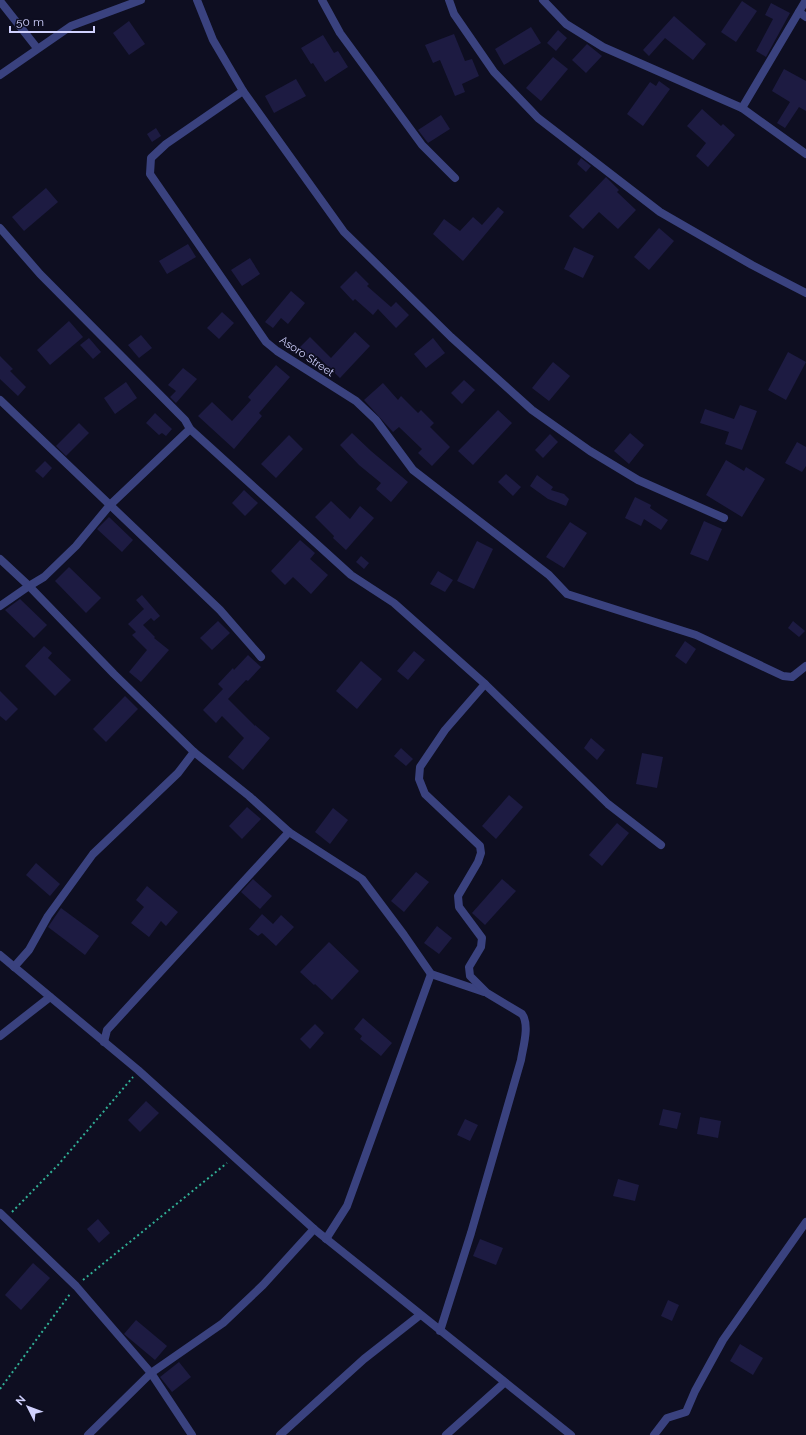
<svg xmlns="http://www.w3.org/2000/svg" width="806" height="1435" viewBox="0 0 806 1435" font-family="Raleway,sans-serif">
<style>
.building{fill:#1d1b42}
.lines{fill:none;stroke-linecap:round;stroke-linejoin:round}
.path{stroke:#31b096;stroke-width:2;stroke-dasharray:2 3;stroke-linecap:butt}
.minor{stroke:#3a427f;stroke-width:8}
.labels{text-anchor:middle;stroke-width:3.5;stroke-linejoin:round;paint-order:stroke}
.street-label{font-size:11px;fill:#d0d1fe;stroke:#0e0e21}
</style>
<rect width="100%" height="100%" fill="#0e0e21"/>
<g class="building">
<path d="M742 1 757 11 736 42 721 32Z"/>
<path d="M771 3 790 13 766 57 756 51 773 19 765 15Z"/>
<path d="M674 16 706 44 693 60 665 38 649 56 643 50Z"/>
<path d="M129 21 145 44 129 55 113 33Z"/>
<path d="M531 27 541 43 504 65 495 49Z"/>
<path d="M558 30 567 38 556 51 547 43Z"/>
<path d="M454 34 465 61 472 59 479 76 462 84 465 92 455 96 440 60 433 63 425 45Z"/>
<path d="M323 35 334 53 338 51 348 67 325 82 313 63 311 64 301 48Z"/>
<path d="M587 44 602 56 586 73 572 60Z"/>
<path d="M553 57 568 69 541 101 526 88Z"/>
<path d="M784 69 806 81V111L799 107 785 128 777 123 790 102 772 91Z"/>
<path d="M296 79 306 96 274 113 265 96Z"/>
<path d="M659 81 670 89 643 126 627 114 650 82 656 86Z"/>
<path d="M702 109 721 126 723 124 735 135 708 167 696 156 706 143 687 126Z"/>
<path d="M441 115 450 129 428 143 418 130Z"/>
<path d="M156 128 161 136 152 142 147 134Z"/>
<path d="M581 158 591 166 586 172 577 164Z"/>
<path d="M606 177 619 190 617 192 636 210 618 229 599 212 583 229 569 216Z"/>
<path d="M46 188 58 202 24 231 12 217Z"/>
<path d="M498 207 504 212 463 261 433 234 444 219 460 231 473 217 482 225Z"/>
<path d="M659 228 674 241 649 270 634 257Z"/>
<path d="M188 244 196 257 167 274 159 261Z"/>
<path d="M574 247 594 256 583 278 564 269Z"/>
<path d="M250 258 260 274 242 286 231 270Z"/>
<path d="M356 271 369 284 367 286 391 307 396 302 409 315 396 328 378 309 373 315 355 299 353 301 340 287Z"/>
<path d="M291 291 305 303 288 324 281 318 273 328 265 322Z"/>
<path d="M222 312 234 323 219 339 207 328Z"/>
<path d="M69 321 83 337 50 365 37 350Z"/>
<path d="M355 332 370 346 340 378 317 356 311 361 298 349 310 337 331 358Z"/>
<path d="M141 335 152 348 139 358 128 345Z"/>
<path d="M89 338 101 352 93 359 80 345Z"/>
<path d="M433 338 445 353 426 368 414 354Z"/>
<path d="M788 352 806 362 786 400 768 390Z"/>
<path d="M0 356 13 369 10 371 26 387 18 396 0 379Z"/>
<path d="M553 362 570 376 549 401 532 388Z"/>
<path d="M276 365 290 377 259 413 262 416 234 449 198 416 212 402 232 421 251 400 248 397Z"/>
<path d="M183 368 197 379 176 403 170 397 176 391 168 385Z"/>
<path d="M464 380 475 390 462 404 451 393Z"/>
<path d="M126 382 137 398 115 414 104 398Z"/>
<path d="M383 383 398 400 401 396 418 413 421 410 434 423 430 427 450 447 432 466 418 453 422 449 399 427 393 432 364 400Z"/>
<path d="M740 405 757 411 742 450 725 444 729 432 700 423 705 409 734 419Z"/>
<path d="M498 410 512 423 473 465 458 451 468 441Z"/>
<path d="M155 413 172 429 166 436 162 433 159 435 146 423Z"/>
<path d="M79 423 89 433 66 456 56 446Z"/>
<path d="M352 433 371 451 408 482 391 502 376 489 381 483 359 465 340 445Z"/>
<path d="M630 433 644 445 629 464 614 451Z"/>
<path d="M550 434 558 442 543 458 535 450Z"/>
<path d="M289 435 303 449 276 478 261 464Z"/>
<path d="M797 442 806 447V466L802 472 785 463Z"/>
<path d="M726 460 744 471 746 467 765 479 742 517 706 495Z"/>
<path d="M45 461 52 468 43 478 35 471Z"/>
<path d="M506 474 521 487 513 496 498 482Z"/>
<path d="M537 475 553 487 551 490 564 494 569 499 566 506 548 499 530 486Z"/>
<path d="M244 490 258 503 245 516 232 503Z"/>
<path d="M635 497 651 505 650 508 668 520 661 530 644 519 641 526 625 518Z"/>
<path d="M331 501 350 519 360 506 374 518 346 550 333 538 334 536 315 517Z"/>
<path d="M109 517 133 540 122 552 97 529Z"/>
<path d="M704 521 722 529 708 561 690 554Z"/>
<path d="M570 522 587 533 564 568 546 557Z"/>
<path d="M300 540 315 553 310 559 328 575 311 594 293 577 285 585 271 571Z"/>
<path d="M477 541 493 549 474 589 457 581Z"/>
<path d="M361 556 369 563 364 569 356 562Z"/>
<path d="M69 567 101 598 86 613 55 581Z"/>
<path d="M438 571 453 580 445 592 430 584Z"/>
<path d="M142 595 160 616 154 621 151 618 143 625 155 637 154 638 169 650 141 682 129 672 147 650 132 635 136 632 128 624 144 609 136 600Z"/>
<path d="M20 599 47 625 34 638 5 610Z"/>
<path d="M218 621 230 633 212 650 200 638Z"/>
<path d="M793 621 805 631 799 637 788 628Z"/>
<path d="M685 641 696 649 686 664 675 656Z"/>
<path d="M44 646 52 653 48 658 71 680 55 696 25 666Z"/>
<path d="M414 651 425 660 408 680 397 671Z"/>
<path d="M248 655 261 667 248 681 246 680 228 699 255 726V725L270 738 243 770 228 757 244 738 222 716 216 723 203 710 223 689 218 684 233 668 234 670Z"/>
<path d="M361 661 382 679 357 709 336 691Z"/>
<path d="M0 691 18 709 6 721 0 716Z"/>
<path d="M125 696 138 709 106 742 93 729Z"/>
<path d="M591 738 605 750 597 760 584 748Z"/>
<path d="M401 748 413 759 406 766 394 756Z"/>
<path d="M642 753 663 757 657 788 636 784Z"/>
<path d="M509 795 523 807 496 839 482 826Z"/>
<path d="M247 807 261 819 242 839 229 826Z"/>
<path d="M333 808 348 820 330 844 315 832Z"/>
<path d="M617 823 629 833 602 866 589 855Z"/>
<path d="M36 863 60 884 50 896 26 875Z"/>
<path d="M416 872 429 882 404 912 391 901Z"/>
<path d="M253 879 272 896 260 909 241 892Z"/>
<path d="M502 879 516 891 485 925 472 913Z"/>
<path d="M147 886 178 912 166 926 161 921 149 937 131 923 144 907 136 900Z"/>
<path d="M61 908 99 936 85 955 48 927Z"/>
<path d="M262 914 273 924 281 915 294 927 276 946 262 933 258 936 249 929Z"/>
<path d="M437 926 452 938 439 954 424 943Z"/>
<path d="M329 942 359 971 332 1000 315 984 314 985 300 972Z"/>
<path d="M363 1018 392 1043 381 1056 360 1039 362 1036 354 1029Z"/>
<path d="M315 1024 324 1033 310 1049 300 1039Z"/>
<path d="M146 1101 159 1113 140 1132 128 1120Z"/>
<path d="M663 1109 681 1113 677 1129 659 1125Z"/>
<path d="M700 1117 721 1121 718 1138 697 1134Z"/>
<path d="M465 1119 478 1125 470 1141 457 1135Z"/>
<path d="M618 1179 639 1185 635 1201 613 1196Z"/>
<path d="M98 1219 110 1233 99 1243 87 1229Z"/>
<path d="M480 1239 503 1248 496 1265 473 1256Z"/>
<path d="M33 1263 50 1278 21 1310 5 1295Z"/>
<path d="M668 1300 679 1305 672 1321 661 1316Z"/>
<path d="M136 1320 167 1346 155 1360 124 1334Z"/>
<path d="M740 1344 763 1358 753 1375 730 1361Z"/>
<path d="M179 1362 191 1377 172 1392 160 1377Z"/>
</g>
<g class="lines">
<g class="path">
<path d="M12 1212 58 1165 133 1077"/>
<path d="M83 1280 227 1163"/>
<path d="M0 1389 70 1294"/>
</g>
<g class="minor">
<path d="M197 0 213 40 243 91 344 232 451 337 532 410 590 451 638 480 724 518"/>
<path d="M322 0 340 33 422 145 455 178"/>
<path d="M449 0 454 14 494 72 538 118 660 212 752 265 806 293"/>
<path d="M543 0 566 24 603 47 742 108 806 154"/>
<path d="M0 1 37 48"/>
<path d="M799 12 806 17"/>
<path d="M0 75 71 26 141 0"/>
<path d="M243 91 166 144 151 158 150 174 266 342 277 351 356 401 376 420 413 470 549 575 567 594 696 635 783 676 792 677 806 666"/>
<path d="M742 108 806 0"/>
<path d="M0 228 40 274 185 420 190 429 351 575 394 603 485 684 608 804 661 845"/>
<path d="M0 400 220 610 261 657"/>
<path d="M0 559 29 586 114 674 194 752 249 796 289 832 362 879 404 935 431 974 484 992"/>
<path d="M0 606 29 586 44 577 76 546 110 505 190 429"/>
<path d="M0 955 138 1070 314 1229 571 1435"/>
<path d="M14 967 29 950 48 916 93 854 178 773 194 752"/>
<path d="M0 1036 50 997"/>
<path d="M104 1042 107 1030 289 832"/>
<path d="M0 1213 76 1286 151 1373 192 1435"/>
<path d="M326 1239 347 1206 431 974"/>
<path d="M440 1331 471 1233 521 1060C523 1047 530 1025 522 1014L487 993 470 976 469 967 481 947 482 938 459 907 458 896 478 862 481 853 480 846 425 794 419 779 420 767 445 730 485 684"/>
<path d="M88 1435 151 1373 223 1323 263 1285 314 1229"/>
<path d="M280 1435 364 1359 420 1315"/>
<path d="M446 1435 504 1383"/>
<path d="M654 1435 667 1418 686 1412 695 1391 723 1340 806 1222"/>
</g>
</g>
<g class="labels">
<g class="street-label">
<text transform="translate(307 356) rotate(34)" y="4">Asoro Street</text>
</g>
</g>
<g transform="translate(28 1407) rotate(312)" stroke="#0e0e21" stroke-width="3" paint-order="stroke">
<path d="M0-3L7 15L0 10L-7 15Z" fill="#d0d1fe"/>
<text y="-6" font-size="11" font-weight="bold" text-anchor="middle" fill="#d0d1fe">N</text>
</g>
<path d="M10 26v6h84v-6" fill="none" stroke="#d0d1fe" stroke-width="2"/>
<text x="16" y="26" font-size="12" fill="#d0d1fe" stroke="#0e0e21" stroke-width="3" paint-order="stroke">50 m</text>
</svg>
